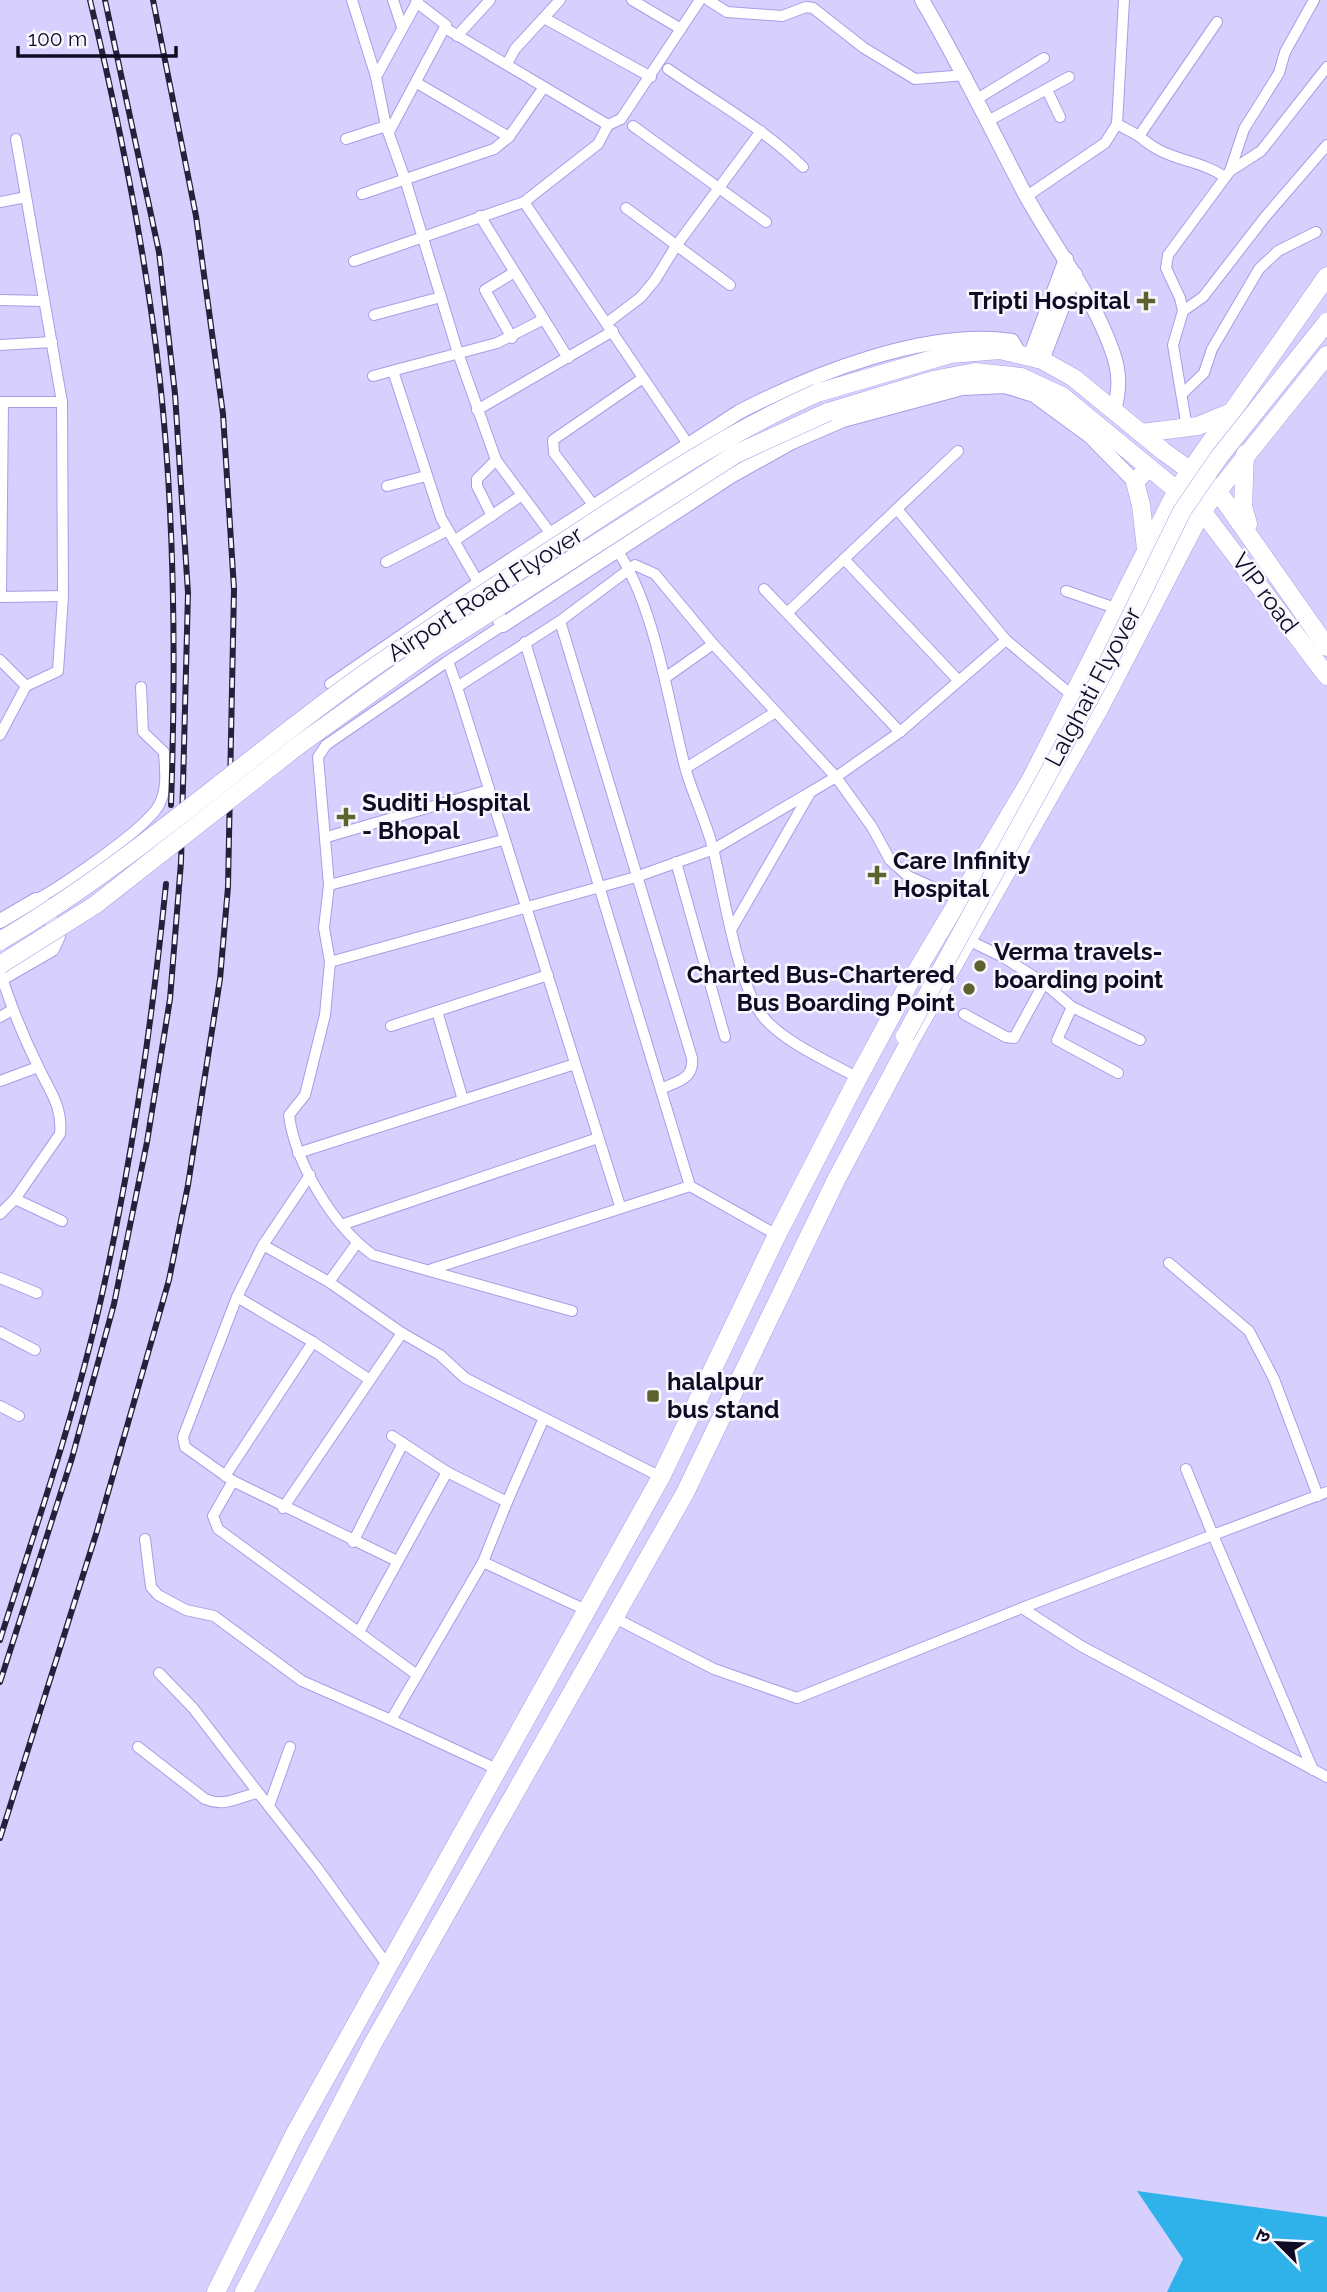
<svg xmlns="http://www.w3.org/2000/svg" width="1327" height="2292" viewBox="0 0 1327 2292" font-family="Raleway,'Noto Sans Devanagari',sans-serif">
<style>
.water{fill:#2fb2ea}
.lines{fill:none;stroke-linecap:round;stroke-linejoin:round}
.minor-casing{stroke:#aa9ce6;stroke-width:12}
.tertiary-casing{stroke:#aa9ce6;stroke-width:16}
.primary-casing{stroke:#aa9ce6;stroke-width:19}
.minor{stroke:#fff;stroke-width:10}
.tertiary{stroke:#fff;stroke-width:14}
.primary{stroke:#fff;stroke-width:18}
.rail-casing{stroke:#27203d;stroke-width:6}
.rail{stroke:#f8f7fe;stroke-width:3.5;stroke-dasharray:10;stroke-linecap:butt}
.primary-bridge-casing{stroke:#aa9ce6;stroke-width:19;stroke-linecap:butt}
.primary-bridge{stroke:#fff;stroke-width:18}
.poi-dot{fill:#5e622f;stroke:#f8f7fe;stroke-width:2.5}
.labels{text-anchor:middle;stroke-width:5;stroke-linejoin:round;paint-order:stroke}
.poi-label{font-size:24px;font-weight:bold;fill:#110a25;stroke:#f8f7fe;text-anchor:start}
.street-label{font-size:24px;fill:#110a25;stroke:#f8f7fe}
</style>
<rect width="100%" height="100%" fill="#d7d0fe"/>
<path class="water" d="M1137 2191 1327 2217V2292H1167L1183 2259Z"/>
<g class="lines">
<defs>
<g id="minor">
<path d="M352 0 376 77 386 126 405 179 458 353 496 460 551 534"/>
<path d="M393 0 402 27"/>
<path d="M632 0 681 29"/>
<path d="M708 0 727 12 782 16 806 7 813 8 864 48 915 79 966 75"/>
<path d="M544 18 651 77"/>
<path d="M445 28 608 125 621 119 700 0"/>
<path d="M457 36 490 0"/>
<path d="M507 64 515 49 560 0"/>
<path d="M668 69C714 101 763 128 803 167"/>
<path d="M376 77 418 0"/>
<path d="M417 83 509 137"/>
<path d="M1047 90 1060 117"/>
<path d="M977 99 1044 58"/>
<path d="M988 121 1069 77"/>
<path d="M1117 124 1139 136 1217 22"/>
<path d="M633 126 766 222"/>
<path d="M389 132 446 25 416 2"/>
<path d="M1139 136C1169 163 1195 157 1225 177"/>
<path d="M346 139 386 126"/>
<path d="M1230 171 1244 129 1279 73 1285 52 1314 0"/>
<path d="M362 194 494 149 509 137 544 87"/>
<path d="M1027 196 1105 143 1117 124 1124 0"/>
<path d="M0 202 26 197"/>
<path d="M524 202 688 444"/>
<path d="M626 208 730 285"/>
<path d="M480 216 568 358"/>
<path d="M354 261 524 202 598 144 608 125"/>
<path d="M0 300 44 301"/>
<path d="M1183 311 1203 297 1265 217 1327 145"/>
<path d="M374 315 441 297"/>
<path d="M607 323 641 297 655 280 676 246 761 131"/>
<path d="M512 338 485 290 513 273"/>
<path d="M0 345 52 342"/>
<path d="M373 376 497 343 544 319"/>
<path d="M1182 394 1204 373 1212 349 1259 269 1278 251 1316 232"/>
<path d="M0 402H62"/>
<path d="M477 410 613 331"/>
<path d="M1187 428 1173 345 1183 311 1180 298 1166 268 1168 255 1230 171 1261 151 1327 67"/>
<path d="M387 486 426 476"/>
<path d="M594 506 554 453 553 440 643 378"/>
<path d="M897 509 1006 640 1074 697"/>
<path d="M492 516 477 486V479L496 460"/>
<path d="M454 541 522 495"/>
<path d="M617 550C655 606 668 701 685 767 693 797 709 826 715 857 724 897 738 982 761 1014 779 1040 830 1062 858 1078"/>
<path d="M844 559 958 680"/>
<path d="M386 562 448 530"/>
<path d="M764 589 900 732"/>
<path d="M1066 591 1118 609"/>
<path d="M0 597 63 596"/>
<path d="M1 597 3 402"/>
<path d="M787 613 958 451"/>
<path d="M560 621 692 1058C694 1079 678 1081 661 1089"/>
<path d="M525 642 690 1186 777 1235"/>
<path d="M0 660 26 686"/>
<path d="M448 661 503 625"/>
<path d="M665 678 713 644"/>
<path d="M330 684 478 582 441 518 393 371"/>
<path d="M457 687 620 1206"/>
<path d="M0 735 26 686 58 671 63 596 62 402 16 139"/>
<path d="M686 768 774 713"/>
<path d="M327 837 489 790"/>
<path d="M676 862 725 1037"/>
<path d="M329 885 503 840"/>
<path d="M36 900C63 885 146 829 159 805 168 788 165 770 164 752L143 732 141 687"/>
<path d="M731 930 810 793"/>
<path d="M968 940 1003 957 1044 983 1072 1007 1140 1040"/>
<path d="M330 962 636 877 714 849 836 777 900 732 1006 640"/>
<path d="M1072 1007 1057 1040 1118 1073"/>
<path d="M437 1011 463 1100"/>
<path d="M964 1014 1006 1037 1014 1038 1044 983"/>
<path d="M0 1017 12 1010"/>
<path d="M391 1026 548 975"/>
<path d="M0 1081 38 1067"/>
<path d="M298 1153 575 1064"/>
<path d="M310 1175 263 1245 237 1297 183 1437 185 1447 233 1481 397 1561"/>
<path d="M15 1199 62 1221"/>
<path d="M0 1214 15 1199 60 1134C63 1105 48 1089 37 1064 23 1036 12 1008 2 978"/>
<path d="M344 1224 598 1138"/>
<path d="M263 1245 329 1282 402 1333 440 1355 465 1378 661 1477"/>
<path d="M1169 1263 1249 1331 1274 1379 1318 1496"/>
<path d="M432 1269 690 1186"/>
<path d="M0 1278 37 1293"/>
<path d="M329 1282 357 1243"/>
<path d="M237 1297 313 1342 370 1380"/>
<path d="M572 1311 373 1255C334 1227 295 1163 289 1115L305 1095 325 1015 330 962 324 928 329 885 318 757 326 745 448 661 457 687 560 621 635 565 655 574 713 644 836 777 872 827 890 860 908 876 958 899"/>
<path d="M0 1332 35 1350"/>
<path d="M0 1406 19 1416"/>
<path d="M1186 1469 1213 1535 1327 1492"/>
<path d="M225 1476 313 1342"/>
<path d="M233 1481 213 1516 218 1529 417 1675"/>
<path d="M507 1502 544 1418"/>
<path d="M283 1508 402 1333"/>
<path d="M145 1539 151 1587 158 1595 186 1610 214 1616 302 1681 391 1720 483 1562 507 1502 447 1472 392 1436"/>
<path d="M353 1542 403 1443"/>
<path d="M483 1562 588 1611"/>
<path d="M613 1617 714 1669 797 1698 1022 1608"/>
<path d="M360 1630 447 1472"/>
<path d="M159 1673 193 1708 260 1795"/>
<path d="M391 1720 499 1770"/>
<path d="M138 1747 205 1799C224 1807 237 1798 256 1793L260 1795 318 1869 388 1966"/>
<path d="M1313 1770 1213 1535 1022 1608 1081 1646 1327 1777"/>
<path d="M269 1806 290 1747"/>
</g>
<g id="tertiary">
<path d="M922 0C959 63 991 129 1025 194 1054 247 1093 295 1113 353 1120 373 1120 390 1114 410"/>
<path d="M1019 353 1012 341C927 328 813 374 739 412L478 582 503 625 731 476 792 442 843 420 962 388 1005 386 1034 395 1090 436 1135 482"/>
<path d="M1030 357 1066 259"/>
<path d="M1042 360 1075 274"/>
<path d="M0 921 36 900 42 901 58 936 52 949 0 979"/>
</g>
<g id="primary">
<path d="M817 393 950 354 1000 350 1042 360 1074 378 1163 451 1217 490 1327 647"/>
<path d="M828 412 933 380 975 372 1021 377 1062 396 1202 511 1327 676"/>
<path d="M1141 433 1198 426 1229 413"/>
<path d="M1245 454 1243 506 1248 524"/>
<path d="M1146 549 1141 505 1135 482 1147 469"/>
<path d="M216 2292 294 2135 661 1477 777 1235 858 1078 907 987 1031 779 1177 490 1327 276"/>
<path d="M244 2292 372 2045 685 1493 836 1180 911 1039 1098 711 1202 511 1327 355"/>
</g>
</defs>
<use href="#minor" class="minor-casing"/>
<use href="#tertiary" class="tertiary-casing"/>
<use href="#primary" class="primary-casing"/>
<use href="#minor" class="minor"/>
<use href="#tertiary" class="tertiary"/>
<use href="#primary" class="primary"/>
<defs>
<g id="rail">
<path d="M90 0C120 125 146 252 160 381 175 520 176 664 171 805"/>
<path d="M0 1640C36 1527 75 1414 101 1299 132 1161 152 1024 166 884"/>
<path d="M0 1682 72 1458 114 1304 147 1142 170 999 181 862 188 593 175 394 159 252 105 0"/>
<path d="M0 1838 97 1531 169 1280 188 1185 220 979 228 887 234 589 223 414 196 216 153 0"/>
</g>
</defs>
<use href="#rail" class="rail-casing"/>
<use href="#rail" class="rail"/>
<defs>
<g id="primary-bridge">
<path d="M0 941C124 868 230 772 346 687 414 637 487 592 557 546 643 490 723 435 817 393"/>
<path d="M0 965 95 905 299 745 431 650 736 454 828 412"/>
<path d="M905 1036 1100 679 1182 511 1219 457 1327 322"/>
</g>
</defs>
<use href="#primary-bridge" class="primary-bridge-casing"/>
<use href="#primary-bridge" class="primary-bridge"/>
</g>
<g class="poi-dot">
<path d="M1142.5 290.5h7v7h7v7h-7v7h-7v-7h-7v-7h7z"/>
<path d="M342.5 806.5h7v7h7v7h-7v7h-7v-7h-7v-7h7z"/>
<path d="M873.5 864.5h7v7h7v7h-7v7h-7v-7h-7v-7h7z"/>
<circle cx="980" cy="966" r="7"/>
<circle cx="969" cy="989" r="7"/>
<rect x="646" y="1389" width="14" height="14" rx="3.5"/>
</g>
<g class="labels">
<g class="poi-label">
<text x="1130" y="309" text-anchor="end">Tripti Hospital</text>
<text x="362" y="811">Suditi Hospital<tspan x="362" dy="28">- Bhopal</tspan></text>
<text x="893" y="869">Care Infinity<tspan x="893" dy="28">Hospital</tspan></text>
<text x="994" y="960">Verma travels-<tspan x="994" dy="28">boarding point</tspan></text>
<text x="955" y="983" text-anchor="end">Charted Bus-Chartered<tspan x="955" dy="28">Bus Boarding Point</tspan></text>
<text x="667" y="1390">halalpur<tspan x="667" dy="28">bus stand</tspan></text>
</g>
<g class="street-label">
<text transform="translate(1265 593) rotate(53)" y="8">VIP road</text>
<text transform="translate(485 594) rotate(-33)" y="8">Airport Road Flyover</text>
<text transform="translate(1093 687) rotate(-62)" y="8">Lalghati Flyover</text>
</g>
</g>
<g transform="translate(1278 2243) rotate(294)" stroke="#f8f7fe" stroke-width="5" paint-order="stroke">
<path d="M0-5L12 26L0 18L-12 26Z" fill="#110a25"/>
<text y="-10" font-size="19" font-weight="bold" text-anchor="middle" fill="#110a25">उ</text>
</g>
<path d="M18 46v10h158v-10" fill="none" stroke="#110a25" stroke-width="3.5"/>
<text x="28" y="46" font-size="21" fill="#110a25" stroke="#f8f7fe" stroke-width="5" paint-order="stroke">100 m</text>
</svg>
